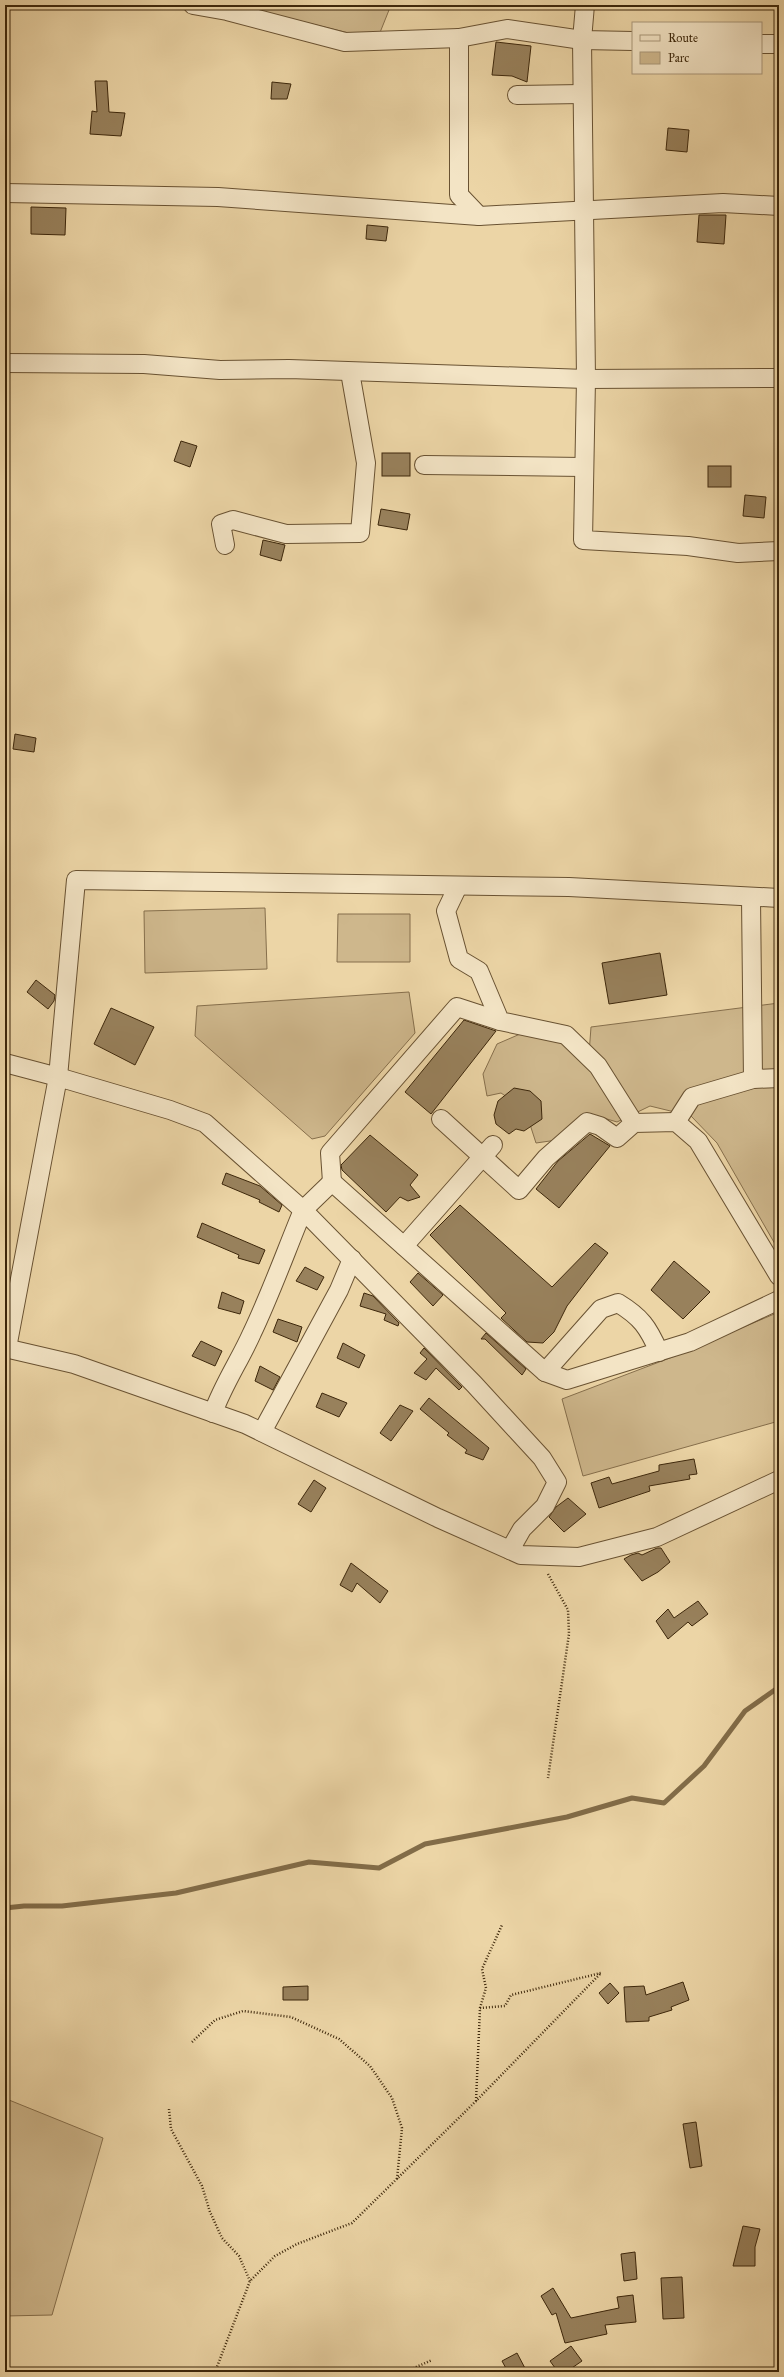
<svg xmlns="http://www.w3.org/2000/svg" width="784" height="2377" viewBox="0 0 784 2377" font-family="'IM FELL Great Primer',serif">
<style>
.green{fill:#ceb78c;stroke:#866f4c}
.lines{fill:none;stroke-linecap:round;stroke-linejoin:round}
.stream{stroke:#826c48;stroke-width:5}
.building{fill:#98815c;stroke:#3d270b}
.minor-casing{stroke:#695232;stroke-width:20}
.path{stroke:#3d270b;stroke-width:2.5;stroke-dasharray:1 2;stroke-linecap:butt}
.minor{stroke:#f3e4c5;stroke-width:18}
</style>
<rect width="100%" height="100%" fill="#ecd5a6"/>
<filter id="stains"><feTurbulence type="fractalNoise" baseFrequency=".005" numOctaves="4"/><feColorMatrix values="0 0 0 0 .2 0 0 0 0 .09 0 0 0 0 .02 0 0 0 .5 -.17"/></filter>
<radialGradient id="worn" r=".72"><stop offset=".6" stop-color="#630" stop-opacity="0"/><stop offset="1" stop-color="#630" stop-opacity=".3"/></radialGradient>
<g class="green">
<path d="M235 5H391L377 40Z"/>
<path d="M265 908 267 969 145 973 144 911Z"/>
<path d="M338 914H410V962H337Z"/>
<path d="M409 992 415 1033 325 1136 312 1139 195 1036 197 1006Z"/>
<path d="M779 1003V1251L717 1143 691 1116 650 1106 617 1122 587 1113 557 1140 536 1143 525 1109 501 1093 487 1096 483 1074 497 1044 534 1028 589 1054 591 1027Z"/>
<path d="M779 1312V1421L583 1476 562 1399 675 1356Z"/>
<path d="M9 2100 103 2138 52 2315 5 2316V2103Z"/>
</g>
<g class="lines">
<path class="stream" d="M5 1908 24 1906H62L176 1893 309 1862 379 1868 425 1844 567 1817 632 1798 664 1803 704 1766 745 1711 779 1687"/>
</g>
<g class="building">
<path d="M496 42 531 46 527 82 512 76 492 75Z"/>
<path d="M95 81H107L109 112 125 113 121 136 90 134 92 111 97 112Z"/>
<path d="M272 82 291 84 287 99H271Z"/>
<path d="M668 128 689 130 687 152 666 150Z"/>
<path d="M31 207 66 208 65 235 31 234Z"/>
<path d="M699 215H726L724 244 697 242Z"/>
<path d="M367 225 388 227 386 241 366 239Z"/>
<path d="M181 441 197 446 190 467 174 461Z"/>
<rect x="382" y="453" width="28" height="23"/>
<rect x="708" y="466" width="23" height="21"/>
<path d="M745 495 766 497 764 518 743 516Z"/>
<path d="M381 509 410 514 407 530 378 525Z"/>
<path d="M263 540 285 545 281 561 260 555Z"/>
<path d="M15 734 36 738 34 752 13 749Z"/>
<path d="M660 953 667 995 609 1004 602 963Z"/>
<path d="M36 980 55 995 54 1001 48 1009 27 992Z"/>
<path d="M111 1008 154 1027 135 1065 94 1044Z"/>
<path d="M464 1020 496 1031 431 1114 405 1092Z"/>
<path d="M514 1088 530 1091 541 1101 542 1119 524 1131 516 1129 509 1134 496 1124 494 1115 498 1101Z"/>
<path d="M590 1134 610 1146 559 1208 536 1189 558 1161Z"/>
<path d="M370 1135 418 1175 410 1185 420 1197 408 1201 400 1197 386 1212 342 1170 341 1165Z"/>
<path d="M226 1173 260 1186 282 1205 279 1212 259 1202 260 1200 222 1184Z"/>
<path d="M460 1205 552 1287 595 1243 608 1253 567 1306 554 1332 543 1343 527 1342 501 1318 506 1313 430 1235Z"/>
<path d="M202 1223 265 1250 259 1264 238 1258 239 1255 197 1237Z"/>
<path d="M674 1261 710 1292 683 1319 651 1290Z"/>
<path d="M305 1267 324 1277 317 1290 296 1281Z"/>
<path d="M418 1273 443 1295 433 1306 410 1282Z"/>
<path d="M222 1292 244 1301 240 1314 218 1308Z"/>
<path d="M364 1293 373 1296 399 1323 398 1326 384 1320 386 1314 360 1306Z"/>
<path d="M278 1319 302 1327 297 1342 273 1332Z"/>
<path d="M486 1333 526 1369 522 1375 485 1339H481Z"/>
<path d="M201 1341 222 1351 215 1366 192 1356Z"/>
<path d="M343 1343 365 1355 359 1368 337 1358Z"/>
<path d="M424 1348 462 1387 459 1390 436 1368 426 1380 414 1373 427 1359 420 1353Z"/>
<path d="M260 1366 280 1377 273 1390 255 1381Z"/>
<path d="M322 1393 347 1403 339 1417 316 1407Z"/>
<path d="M429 1398 489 1448 483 1460 465 1453 467 1450 447 1435 449 1433 420 1409Z"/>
<path d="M400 1405 413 1411 391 1441 380 1433Z"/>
<path d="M694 1459 697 1474 689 1475 690 1479 649 1486 650 1491 599 1508 591 1483 609 1477 612 1484 659 1471V1465Z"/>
<path d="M314 1480 326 1488 311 1512 298 1504Z"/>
<path d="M568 1498 586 1514 564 1532 549 1517 556 1507Z"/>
<path d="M657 1548H661L670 1562 658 1572 642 1581 624 1559 631 1555 638 1553 642 1555Z"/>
<path d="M351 1563 388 1591 380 1603 357 1583 352 1592 340 1585Z"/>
<path d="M698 1601 708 1614 692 1626 688 1622 668 1639 656 1621 668 1609 674 1618Z"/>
<path d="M683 1982 689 2000 671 2007 672 2010 649 2017V2021L626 2022 624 1987 644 1986 646 1995Z"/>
<path d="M610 1983 619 1993 608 2004 599 1993Z"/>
<path d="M308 1986V2000H283V1987Z"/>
<path d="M696 2122 702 2166 690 2168 683 2124Z"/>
<path d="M743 2226 760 2229 755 2247V2266H733Z"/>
<path d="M635 2252 637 2279 624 2281 621 2254Z"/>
<path d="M682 2277 684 2318 663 2319 661 2278Z"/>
<path d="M553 2288 571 2318 619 2308 617 2297 633 2295 636 2322 605 2325 607 2334 565 2343 556 2313 552 2315 541 2296Z"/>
<path d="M571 2346 582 2361 566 2372H558L550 2361Z"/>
<path d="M517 2353 527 2372H508L502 2361Z"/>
</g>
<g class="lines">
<defs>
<g id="minor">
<path d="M193 5 227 11 345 42 459 38"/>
<path d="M585 5 582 40 586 379 583 540 688 546 738 553 779 551"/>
<path d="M761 44H779"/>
<path d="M517 95 582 94"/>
<path d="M5 193 218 197 479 216 723 203 779 206"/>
<path d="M479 216 459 195V38L507 29 582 40 633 41"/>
<path d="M5 363 144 364 220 370 289 369 586 379 779 378"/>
<path d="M424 465 583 467"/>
<path d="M225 545 221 524 233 520 286 534 360 533 366 463 350 372"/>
<path d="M458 886 446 911 459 959 479 971 500 1021 566 1035 598 1066 634 1123"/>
<path d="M751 898 753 1079"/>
<path d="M5 1063 58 1077 76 880 569 887 779 898"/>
<path d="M441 1119 519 1190 546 1158 587 1122 600 1126 617 1138 634 1123 676 1122 698 1141 779 1276"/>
<path d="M676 1122 692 1097 753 1079 779 1078"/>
<path d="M332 1182 330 1153 457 1007 500 1021"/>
<path d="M404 1246 493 1145"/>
<path d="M5 1348 74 1364 245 1424 438 1518 521 1555 579 1557 657 1537 779 1480"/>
<path d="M7 1348 58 1077 170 1110 205 1123 303 1210 332 1182 545 1372 567 1380 690 1342 779 1300"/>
<path d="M545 1372 601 1309 618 1303C641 1317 648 1327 659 1352"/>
<path d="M213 1413C223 1385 240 1360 252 1333 271 1293 286 1251 303 1210L474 1384 542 1458 557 1482 545 1506 522 1529 510 1550"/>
<path d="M262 1432 339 1290 352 1259"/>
</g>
</defs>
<use href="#minor" class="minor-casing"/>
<g class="path">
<path d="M548 1574 568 1610 569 1634 548 1778"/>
<path d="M480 2008 486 1988 482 1969 502 1925"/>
<path d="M192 2042 215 2020 243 2011 291 2017 339 2039 370 2066 392 2098 402 2128 397 2179"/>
<path d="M169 2109 171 2129 202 2186 210 2212 222 2238 239 2256 250 2281"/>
<path d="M215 2372 250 2281 275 2256 297 2244 352 2223 476 2101 601 1973 511 1995 505 2006 480 2008 476 2101"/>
<path d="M405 2372 432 2360"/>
</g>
<use href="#minor" class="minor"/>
</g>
<rect width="784" height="2377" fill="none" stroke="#ecd5a6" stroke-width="20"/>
<rect x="6" y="6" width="772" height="2365" fill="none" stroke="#3d270b" stroke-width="2"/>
<rect x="10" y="10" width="764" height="2357" fill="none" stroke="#3d270b"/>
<rect x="632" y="22" width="130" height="52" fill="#f3e4c5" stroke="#aa987b"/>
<rect x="640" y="35" width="20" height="6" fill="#f3e4c5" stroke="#aa987b"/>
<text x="668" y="42" font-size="12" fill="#3d270b">Route</text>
<rect x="640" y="52" width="20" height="12" fill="#ceb78c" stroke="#aa987b"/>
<text x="668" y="62" font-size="12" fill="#3d270b">Parc</text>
<rect width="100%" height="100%" filter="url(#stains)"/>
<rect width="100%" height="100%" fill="url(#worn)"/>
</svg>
